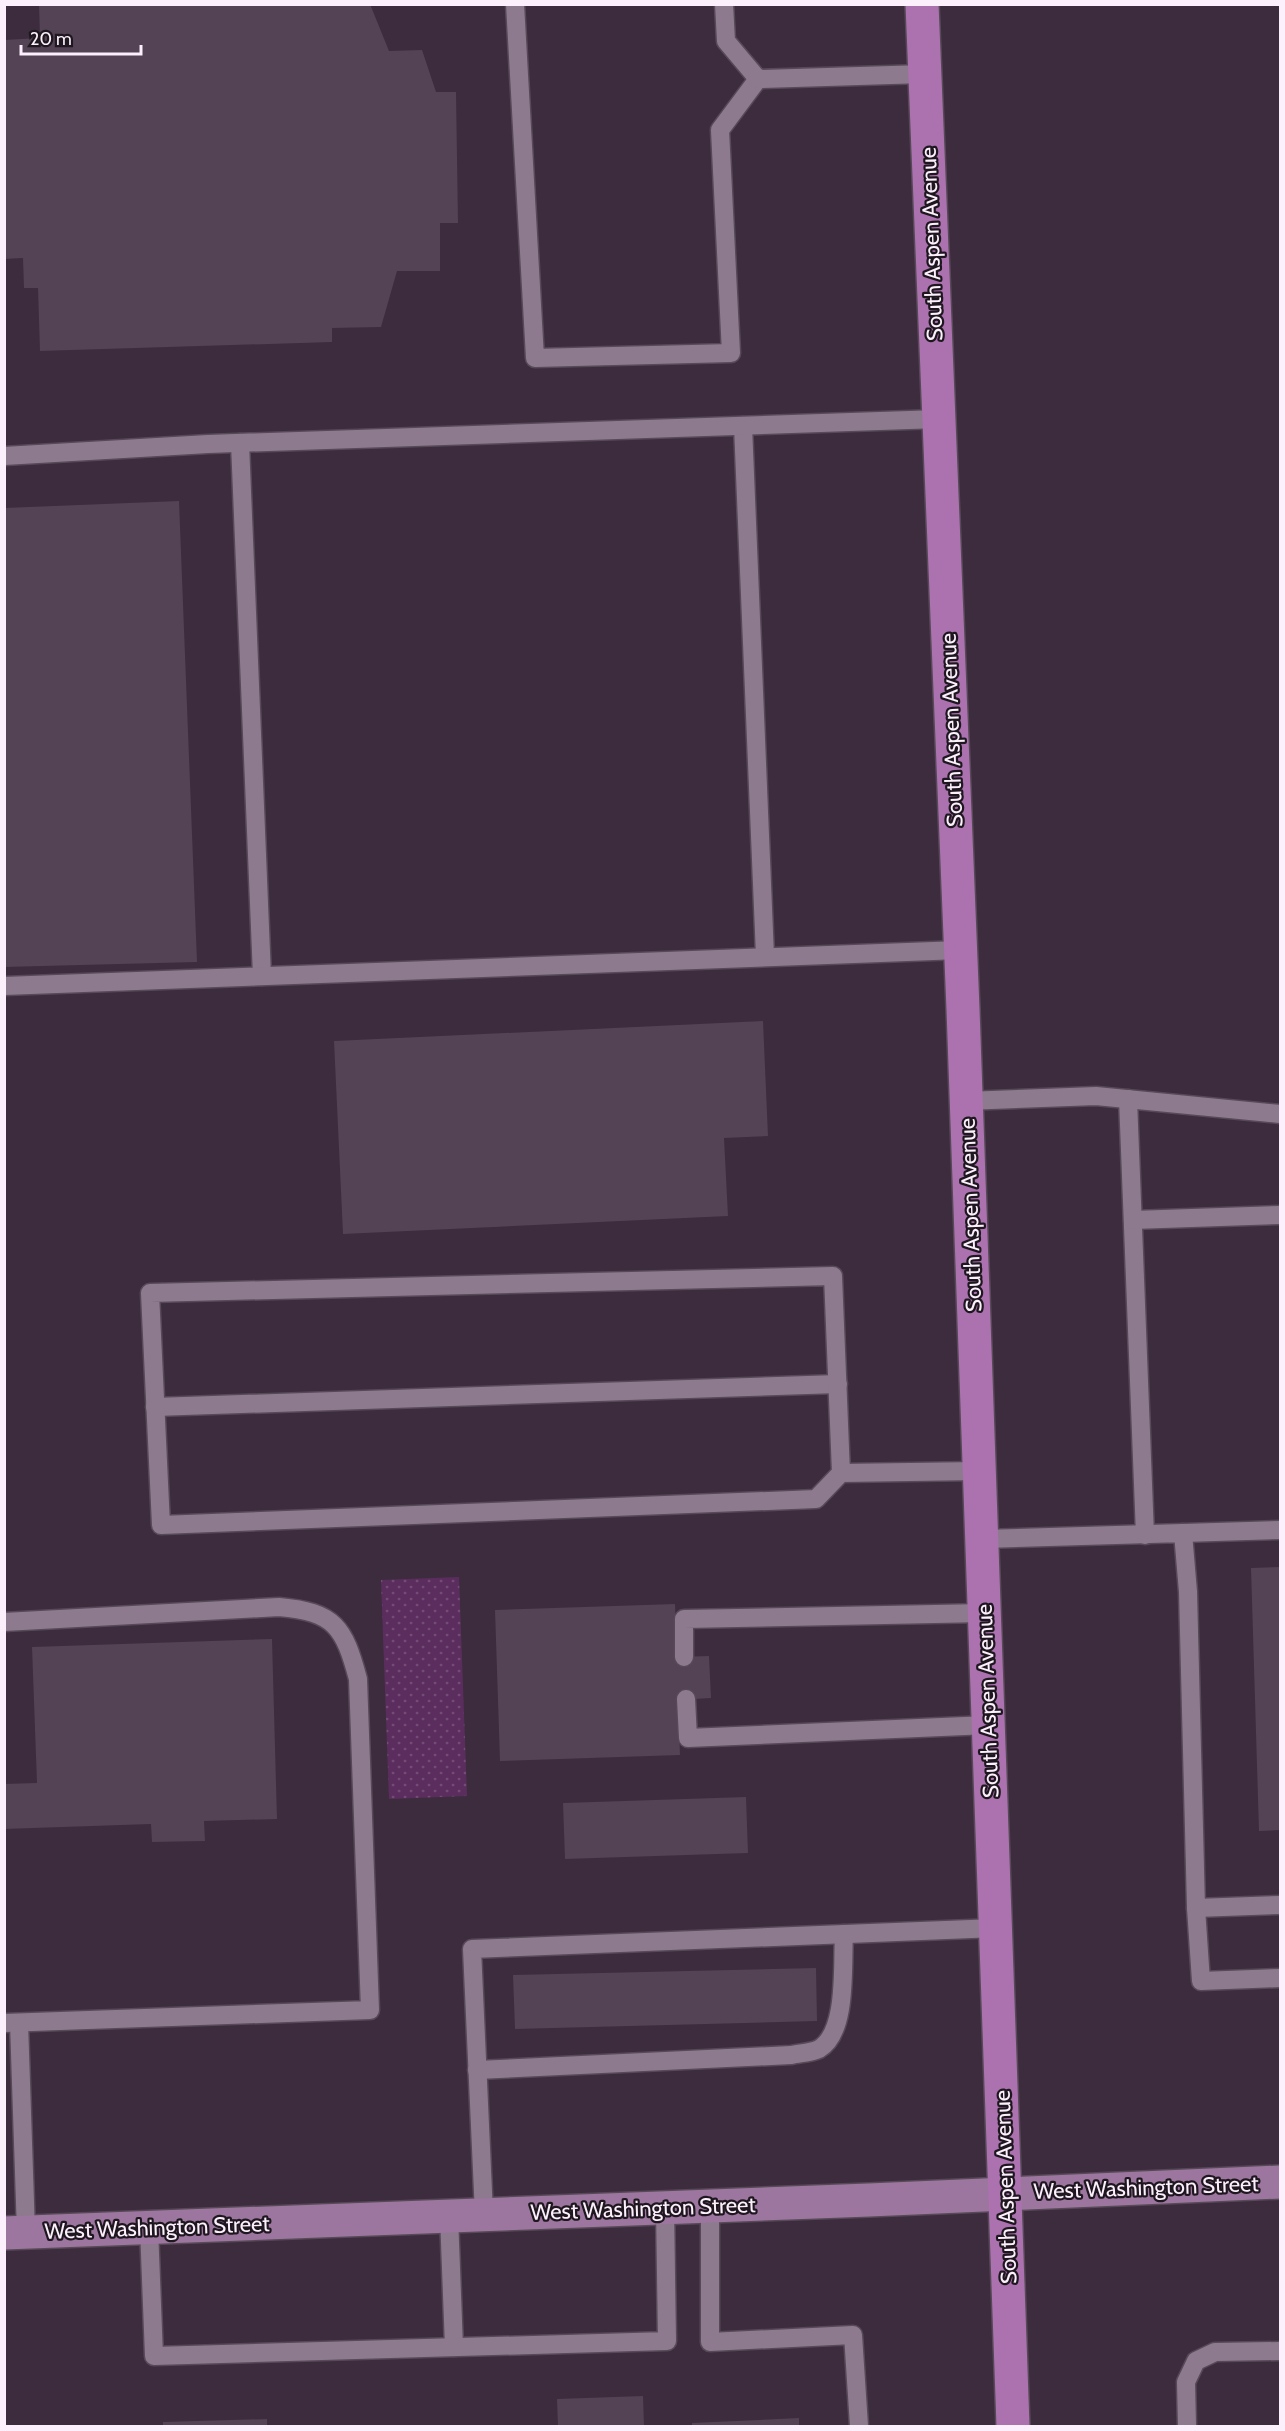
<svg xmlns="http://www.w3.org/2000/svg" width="1285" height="2431" viewBox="0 0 1285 2431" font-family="Cabin,sans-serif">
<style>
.green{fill:url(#green-dots)}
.building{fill:#544255}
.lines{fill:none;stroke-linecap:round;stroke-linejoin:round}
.lane-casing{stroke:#574958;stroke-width:21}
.secondary-casing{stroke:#574958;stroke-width:36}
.primary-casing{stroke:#574958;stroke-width:36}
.lane{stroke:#8d7a8e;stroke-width:18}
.secondary{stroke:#9c769e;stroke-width:33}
.primary{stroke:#ab72af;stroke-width:33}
.labels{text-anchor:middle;stroke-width:4.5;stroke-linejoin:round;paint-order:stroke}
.street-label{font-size:22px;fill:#fbf0fc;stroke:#1f171f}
</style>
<defs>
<pattern id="green-dots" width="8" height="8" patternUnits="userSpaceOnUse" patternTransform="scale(1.5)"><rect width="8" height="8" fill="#5b2d5e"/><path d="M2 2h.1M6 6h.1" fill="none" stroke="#734c76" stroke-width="1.8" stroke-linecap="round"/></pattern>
</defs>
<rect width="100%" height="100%" fill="#3c2c3d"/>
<path class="green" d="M459 1577 467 1796 389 1799 381 1580Z"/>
<g class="building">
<path d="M39 4H370L389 51 422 50 436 92H456L458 223H440V271H397L381 327 332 328V342L40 351 38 288H24L23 258 4 259V40L40 38Z"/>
<path d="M179 501 197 962 4 967V508Z"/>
<path d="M763 1021 768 1136 724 1138 728 1216 343 1234 334 1041Z"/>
<path d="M1280 1567V1830L1259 1831 1251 1568Z"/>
<path d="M675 1604 677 1657 709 1656 711 1698 678 1700 680 1755 500 1761 495 1610Z"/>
<path d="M272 1639 277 1819 204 1821 205 1841 152 1842 151 1824 4 1829V1784L37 1783 32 1647Z"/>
<path d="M746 1797 748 1853 565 1859 563 1803Z"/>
<path d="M816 1968 817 2021 515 2029 513 1975Z"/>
<path d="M643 2396 644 2426H558L557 2399Z"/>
<path d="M799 2418V2426H692V2423Z"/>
<path d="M267 2419V2426H163V2422Z"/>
</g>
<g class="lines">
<defs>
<g id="lane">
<path d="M515 4 535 358 731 353 720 130 758 79"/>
<path d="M724 4 726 41 758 79 924 74"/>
<path d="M743 426 765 956"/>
<path d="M240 443 262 976"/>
<path d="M4 456 208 444 939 419"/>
<path d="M4 986 960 950"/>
<path d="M1128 1099 1145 1535"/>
<path d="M965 1101 1096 1096 1280 1114"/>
<path d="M1133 1220 1280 1215"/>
<path d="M155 1407 838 1384"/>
<path d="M841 1473 816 1499 161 1525 150 1293 833 1276 841 1473 979 1471"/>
<path d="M1183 1533 1280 1530"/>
<path d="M982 1539 1183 1533 1188 1592 1196 1908 1280 1905"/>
<path d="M4 1622 279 1607C335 1612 344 1627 358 1679L370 2010 4 2023"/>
<path d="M684 1657V1619L984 1613"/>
<path d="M686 1699 688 1738 988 1725"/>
<path d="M1196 1908 1201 1981 1280 1978"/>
<path d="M19 2023 26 2232"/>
<path d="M477 2070 791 2055C799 2053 811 2053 819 2049 848 2032 842 1965 844 1934"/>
<path d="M710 2205V2342L853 2335 859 2426"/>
<path d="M484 2214 472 1949 996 1928"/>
<path d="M449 2216 454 2347"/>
<path d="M149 2228 154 2356 667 2341 665 2207"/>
<path d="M1187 2426 1186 2382 1196 2361 1215 2352 1280 2351"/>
</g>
<path id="secondary" d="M4 2233 869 2200 1280 2182"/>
<path id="primary" d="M922 4 963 1009 1013 2426"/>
</defs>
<use href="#lane" class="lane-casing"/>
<use href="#secondary" class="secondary-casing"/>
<use href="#primary" class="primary-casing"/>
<use href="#lane" class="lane"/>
<use href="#secondary" class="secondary"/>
<use href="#primary" class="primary"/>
</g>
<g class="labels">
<g class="street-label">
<text transform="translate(931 244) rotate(-92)" y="8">South Aspen Avenue</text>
<text transform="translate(951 730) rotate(-92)" y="8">South Aspen Avenue</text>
<text transform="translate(970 1215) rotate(-92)" y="8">South Aspen Avenue</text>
<text transform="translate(987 1701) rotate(-92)" y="8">South Aspen Avenue</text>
<text transform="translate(1005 2187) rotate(-92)" y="8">South Aspen Avenue</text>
<text transform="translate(1146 2187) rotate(-2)" y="8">West Washington Street</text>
<text transform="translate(643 2208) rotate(-2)" y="8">West Washington Street</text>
<text transform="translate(157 2227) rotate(-2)" y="8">West Washington Street</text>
</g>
</g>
<rect width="1285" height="2431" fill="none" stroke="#fbf0fc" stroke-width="12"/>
<path d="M21 45v9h120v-9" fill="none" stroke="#fbf0fc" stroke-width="3"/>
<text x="30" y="45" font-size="18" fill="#fbf0fc" stroke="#1f171f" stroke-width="4.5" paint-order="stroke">20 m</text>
</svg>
